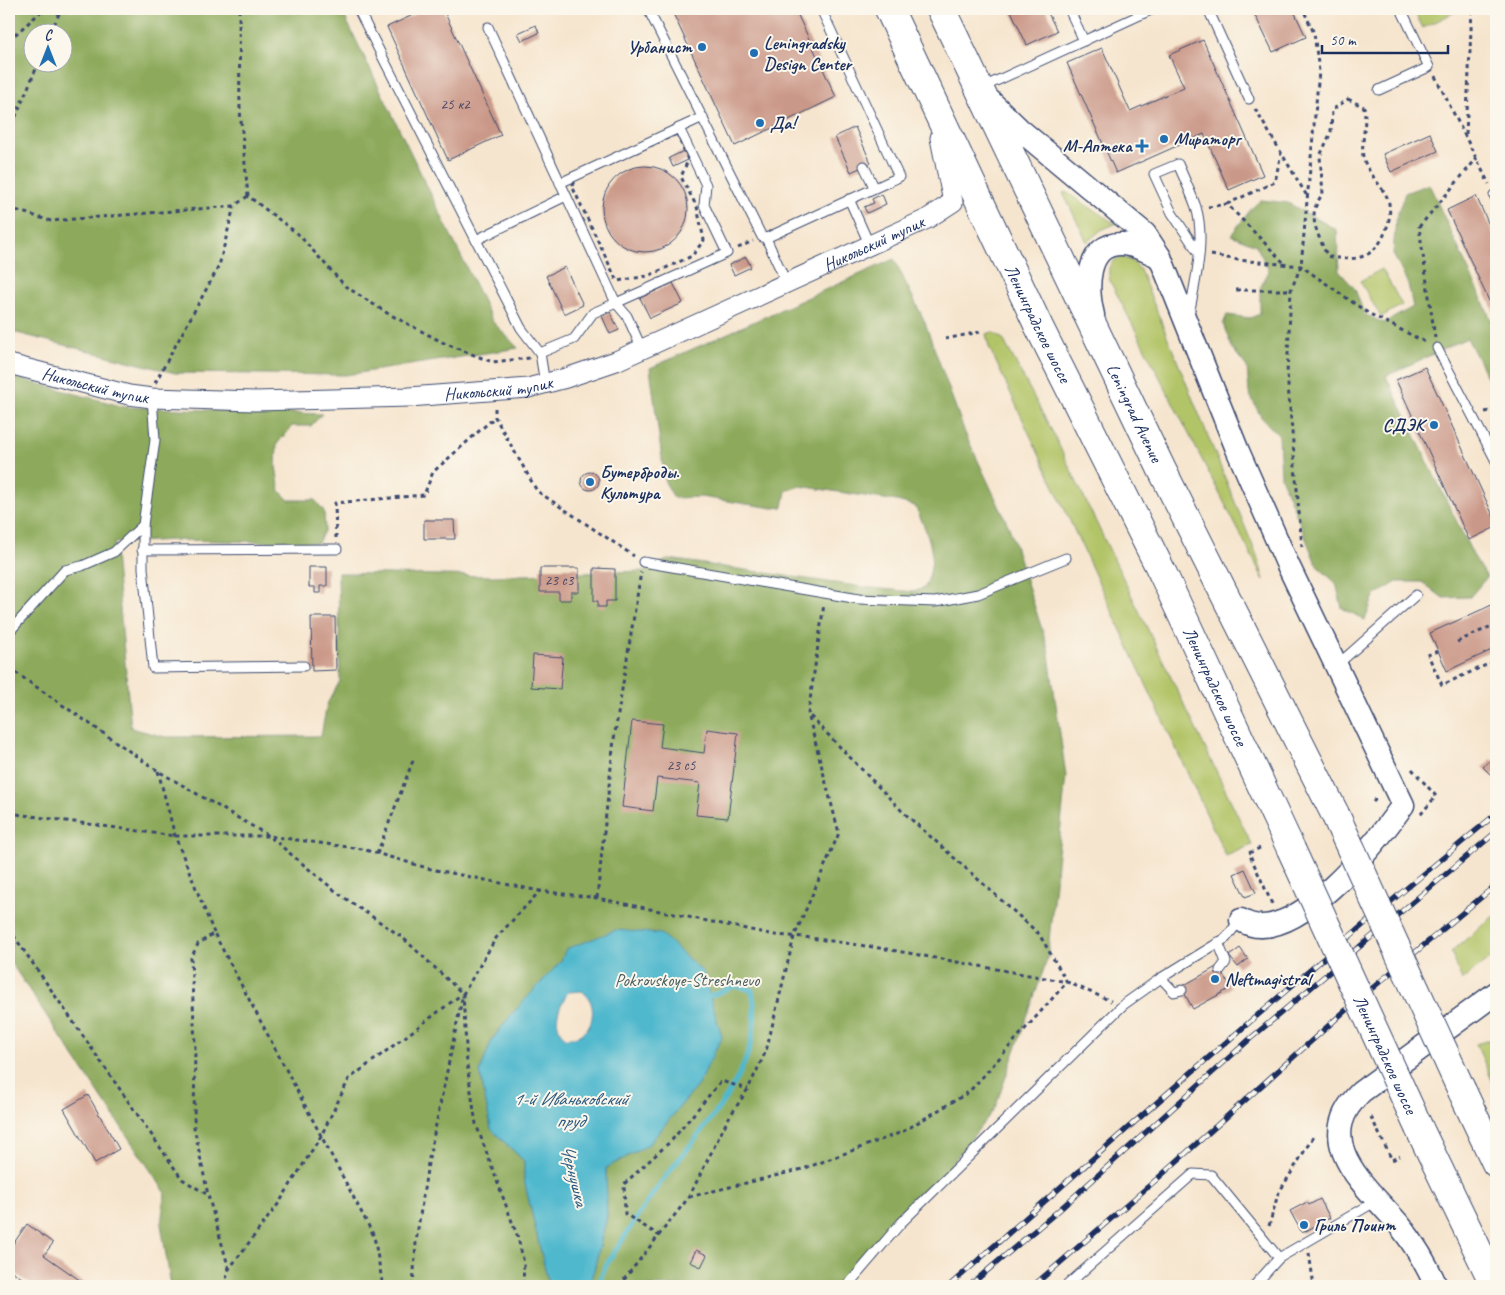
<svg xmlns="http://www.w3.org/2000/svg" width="1505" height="1295" viewBox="0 0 1505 1295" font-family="Caveat,sans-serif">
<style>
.green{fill:#b2c467;stroke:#667a62}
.forest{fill:#8daa5c;stroke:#546c5d;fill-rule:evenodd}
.water{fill:#50b8cd;stroke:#367496;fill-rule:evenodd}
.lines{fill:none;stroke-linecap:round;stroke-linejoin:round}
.stream{stroke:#50b8cd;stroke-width:5}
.building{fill:#ca9888}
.service-casing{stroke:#3c4a6f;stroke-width:11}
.minor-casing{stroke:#3c4a6f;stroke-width:21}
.tertiary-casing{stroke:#3c4a6f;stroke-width:25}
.primary-casing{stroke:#3c4a6f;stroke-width:30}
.path{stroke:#3c4a6f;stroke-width:3;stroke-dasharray:4 4;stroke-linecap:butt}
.service{stroke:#fff;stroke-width:9}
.minor{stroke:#fff;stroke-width:19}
.tertiary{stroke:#fff;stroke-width:22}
.primary{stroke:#fff;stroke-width:28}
.rail-casing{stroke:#1b2f5e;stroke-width:5.5}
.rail{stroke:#fbf7ec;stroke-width:4;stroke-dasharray:11;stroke-linecap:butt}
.primary-bridge-casing{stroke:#3c4a6f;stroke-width:30;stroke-linecap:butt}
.primary-bridge{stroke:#fff;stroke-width:28}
.poi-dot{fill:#1f6fb2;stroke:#fbf7ec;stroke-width:2}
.labels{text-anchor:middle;stroke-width:4;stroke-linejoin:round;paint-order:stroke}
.number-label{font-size:15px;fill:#474968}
.poi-label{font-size:18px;font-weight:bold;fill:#1b2f5e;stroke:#fbf7ec;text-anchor:start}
.street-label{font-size:18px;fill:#1b2f5e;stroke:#fbf7ec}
.park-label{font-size:18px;fill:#485c61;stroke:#fbf7ec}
.water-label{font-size:19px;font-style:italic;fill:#2b587f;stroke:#fbf7ec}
</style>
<rect width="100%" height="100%" fill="#fbf7ec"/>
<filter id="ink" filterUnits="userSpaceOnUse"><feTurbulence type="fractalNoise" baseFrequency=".02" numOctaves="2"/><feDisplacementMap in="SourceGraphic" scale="10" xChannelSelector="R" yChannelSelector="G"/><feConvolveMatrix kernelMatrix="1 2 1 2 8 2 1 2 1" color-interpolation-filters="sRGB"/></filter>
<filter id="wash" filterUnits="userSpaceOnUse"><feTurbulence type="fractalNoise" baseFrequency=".0096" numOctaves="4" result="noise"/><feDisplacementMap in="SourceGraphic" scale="20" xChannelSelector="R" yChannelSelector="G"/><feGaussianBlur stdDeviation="1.12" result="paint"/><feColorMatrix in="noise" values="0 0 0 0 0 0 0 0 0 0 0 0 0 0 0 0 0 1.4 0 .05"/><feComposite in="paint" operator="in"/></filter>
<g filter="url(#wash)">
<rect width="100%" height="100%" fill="#f6e5ce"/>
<g class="green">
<path d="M1413 9H1456L1457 11 1423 28Z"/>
<path d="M1066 192 1114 223H1117L1101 230 1087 242 1063 193Z"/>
<path d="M1123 257 1135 263 1140 270 1257 556 1264 580 1110 281C1107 268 1109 260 1123 257Z"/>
<path d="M1382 269 1402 305 1381 317 1360 281Z"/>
<path d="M993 332 1003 339 1053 433 1252 845 1226 856 989 347 986 334Z"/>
<path d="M1496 914V954L1462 980 1451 952Z"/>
<path d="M1496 1038V1089L1476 1044Z"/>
</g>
<g class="forest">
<path d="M9 9H341L493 322 518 348 346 375 175 373 9 331ZM32 32H62V62H32Z"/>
<path d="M1429 184 1496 330V394L1467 338 1386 376 1473 555 1487 577 1470 597 1443 598 1422 582H1397L1374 596 1365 620 1342 608 1336 583 1317 566 1281 477 1279 436 1261 417 1249 393 1247 367 1232 348 1223 324 1227 315 1250 318 1260 314V288L1269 271 1256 245 1231 235 1252 208 1261 200 1288 203 1337 230 1339 271 1355 289 1364 314 1384 323 1413 307 1408 284 1393 254 1396 218 1405 193Z"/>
<path d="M894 259 924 320 965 433 1009 527 1048 648 1066 776 1047 960 995 1108 947 1170 840 1286H590L607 1216 606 1168 648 1145 698 1085 566 949 562 961 510 1016 492 1040 480 1072 491 1129 524 1161V1180L549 1286H171L161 1224 165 1192 9 960V376L125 407 322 414 311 426H292L277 444 276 466 280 491 289 500H315L324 511 325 529 318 543 175 540 114 543 131 728 165 737 321 736 327 704 340 681 338 573 493 576 643 571 669 559 863 587 914 592 925 587C939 556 929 536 915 506L897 501 800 486 786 491 783 507 773 508 701 497 674 498 665 482 650 368Z"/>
</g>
<path class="water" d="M616 930 661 934 703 972 722 1037 698 1085 648 1145 606 1168 607 1216 590 1286H549L524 1180V1161L491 1129 480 1072 492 1040 510 1016 561 961 566 949ZM582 991C596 1001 596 1023 582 1034 578 1037 570 1037 566 1039 551 1023 558 1009 568 992Z"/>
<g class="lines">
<path class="stream" d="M599 1286C602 1267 615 1252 625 1236 640 1212 655 1189 673 1167 713 1116 767 1060 752 990L735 986 705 998"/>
</g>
<g id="blocks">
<g class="building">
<path d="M426 9H443L501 135 448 160 387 27Z"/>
<path d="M671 9H795L836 97 735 146Z"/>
<path d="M1010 9H1046L1057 31 1027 45Z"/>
<path d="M1252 9H1293L1306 37 1273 52Z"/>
<path d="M536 25 539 33 522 41 518 33Z"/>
<path d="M1203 40 1263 175 1229 190 1204 134 1116 173 1067 63 1102 48 1130 111 1184 87 1169 55Z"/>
<path d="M855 127 871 163 851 172 835 137Z"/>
<path d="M1430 133 1438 151 1391 172 1383 154Z"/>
<path d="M684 151 688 160 673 167 669 158Z"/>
<circle cx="645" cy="209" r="43"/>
<path d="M882 194 886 204 867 213 864 207 874 203 872 199Z"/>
<path d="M1476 196 1496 240V316L1447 210Z"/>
<path d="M746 257 751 267 734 275 729 265Z"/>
<path d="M565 267 583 305 564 314 546 276Z"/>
<path d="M673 283 683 303 650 318 640 298Z"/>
<path d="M610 312 619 330 610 334 602 316Z"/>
<path d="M1425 367 1496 522V527L1469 540 1396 380Z"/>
<circle cx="590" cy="481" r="9"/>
<path d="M424 520H454L455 539H424Z"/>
<path d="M309 567H327V586H320V593H315V587H309Z"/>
<path d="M540 568H579V592H571V600H559V592H540Z"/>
<path d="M594 568 615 569V601H606V607H598V601H594Z"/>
<path d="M1496 603V648L1447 671 1430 633Z"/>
<path d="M311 617H335L336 670 312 671Z"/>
<path d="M533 655 563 657 560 689 531 687Z"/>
<path d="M632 721 663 724 660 747 704 753 707 729 738 733 728 818 696 815 700 783 657 778 653 811 622 807Z"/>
<path d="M1492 759 1496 763V772L1492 776 1483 767Z"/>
<path d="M1245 869 1256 893 1245 897 1234 874Z"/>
<path d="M1240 948 1248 959 1238 967 1229 956Z"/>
<path d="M1218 966 1231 988 1193 1009 1181 987Z"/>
<path d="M88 1095 119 1149 95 1163 64 1109Z"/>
<path d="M1320 1199 1330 1218 1302 1233 1290 1211 1307 1202 1309 1205Z"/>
<path d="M27 1224 53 1243 44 1255 88 1286H33L9 1269V1250Z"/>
<path d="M696 1250 707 1255 701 1267 690 1262Z"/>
</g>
</g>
</g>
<g filter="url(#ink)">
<use href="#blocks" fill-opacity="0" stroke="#3c4a6f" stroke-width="1"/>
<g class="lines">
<defs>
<g id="service">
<path d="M358 9 521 328 540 353 574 339 593 313 616 303 627 316 642 349"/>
<path d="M648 9 762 237 766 238 899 177 821 9"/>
<path d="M1069 9 1084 41"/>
<path d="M1208 9 1249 99"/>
<path d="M488 27 616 303 727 253 704 205 706 185 679 128"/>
<path d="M981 88 1153 9"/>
<path d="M1379 90 1429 67 1401 9"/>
<path d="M864 166 874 187"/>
<path d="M560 183 703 117"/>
<path d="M1494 195 1496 199"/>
<path d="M849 199 870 246"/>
<path d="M766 238 787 284"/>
<path d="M476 240 566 196"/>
<path d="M1189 315C1195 282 1206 240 1196 207 1191 193 1184 178 1178 164L1154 174 1172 213 1198 252"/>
<path d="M1437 348 1496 461"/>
<path d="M540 353 545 384"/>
<path d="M143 525V568L153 668 304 666"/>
<path d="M142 550 337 549"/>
<path d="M643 562 859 599 935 602 978 594 1066 558"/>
<path d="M9 632 65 570 82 566 114 552 143 525 155 440 152 398"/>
<path d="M1336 666 1416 595"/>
<path d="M1218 942 1226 962 1220 970"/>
<path d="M1161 978 1174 992 1182 990"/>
<path d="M847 1286 901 1223 1123 1005 1161 978 1226 938 1240 920"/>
<path d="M1066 1286 1193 1174 1211 1175 1279 1258"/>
<path d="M1254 1286 1279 1258 1378 1200"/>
</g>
<g id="minor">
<path id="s1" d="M9 364 129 395 152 398 255 401 409 397 528 388 566 378 616 361 927 219 953 202 940 138"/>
</g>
<g id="tertiary">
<path d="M988 99 1019 129 1145 234 1160 257 1237 449 1287 563 1403 805C1378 840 1291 953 1241 920"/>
<path d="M1093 315C1087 291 1084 242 1123 244 1137 245 1148 252 1160 257"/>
<path d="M1436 1286C1427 1265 1415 1245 1401 1227 1369 1188 1308 1143 1361 1092L1496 993"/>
</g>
<g id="primary">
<path id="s2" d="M889 9 1039 327 1163 574 1291 849"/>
<path id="s3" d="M941 9 1162 470 1335 814"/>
<path d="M1462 1091 1496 1163"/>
<path d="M1419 1128 1495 1286"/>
</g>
</defs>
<use href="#service" class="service-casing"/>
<use href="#minor" class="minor-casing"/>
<use href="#tertiary" class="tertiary-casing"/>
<use href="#primary" class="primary-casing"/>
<g class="path">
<path d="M239 9 240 110 248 196 298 234 345 286 387 313 444 343 492 362 530 358"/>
<path d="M51 32 61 9"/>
<path d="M9 40 44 9"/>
<path d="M1435 76 1489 184"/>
<path d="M1348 99 1364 107C1367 124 1361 143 1363 157 1365 168 1381 186 1387 197 1391 206 1390 219 1387 227 1377 258 1356 263 1327 256 1318 233 1305 215 1323 194L1320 156 1331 132 1332 110Z"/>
<path d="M1255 109 1307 196"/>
<path d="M9 132 39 62"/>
<path d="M677 134 688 160 681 177 697 207 704 240 692 256 648 276 617 281 572 186 578 178Z"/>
<path d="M1466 134 1472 9"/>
<path d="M1227 204 1275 182 1281 153"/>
<path d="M1208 207 1227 204 1286 265"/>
<path d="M9 208 51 221 234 206"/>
<path d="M738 248 753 241"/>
<path d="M1211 255 1238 260 1301 266 1368 313 1427 343"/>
<path d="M1236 290H1291"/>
<path d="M1435 338 1419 227 1477 158"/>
<path d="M945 339 980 332"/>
<path d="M155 383 219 266 234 206 248 196"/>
<path d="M495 408V417L537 491 634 556"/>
<path d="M1485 412 1496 410"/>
<path d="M336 538 335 503 424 495 433 472 495 417"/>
<path d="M1302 547 1287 374 1291 290 1301 266 1319 71 1314 33 1303 9"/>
<path d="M1457 642 1496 624"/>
<path d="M1438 651 1428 655 1442 685 1493 662 1496 669"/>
<path d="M9 668 158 771 269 836 339 894 402 937 463 994 467 1065 476 1124 518 1238 524 1263 523 1286"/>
<path d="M1412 769 1436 796 1421 814"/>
<path d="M158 771 175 836 214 933"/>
<path d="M1373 802 1378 797"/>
<path d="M9 813 175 836H269L362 849 431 869 540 891"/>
<path d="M1260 848 1249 853 1272 904"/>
<path d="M377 854 414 758"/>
<path d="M597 898 614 739 641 572"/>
<path d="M9 929 182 1179 208 1195"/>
<path d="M1371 1117 1392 1160 1400 1156"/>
<path d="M689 1197 803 1169 902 1132 969 1092 1067 982 1039 934 902 811 808 714"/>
<path d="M1269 1226 1278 1194 1315 1134"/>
<path d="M660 1236 625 1214 624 1184 672 1140 721 1081 748 1089"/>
<path d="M1309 1253 1314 1286"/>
<path d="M229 1269 208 1195 194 1127 195 1045 191 958 198 944 214 933 374 1236 383 1286"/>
<path d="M224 1286 229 1269 279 1203 321 1136 349 1079 462 994"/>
<path d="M413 1286 416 1242 428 1163 463 994 496 938 540 891 597 898 775 935 804 937 886 949 1067 982 1111 1001"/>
<path d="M619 1286 689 1197 728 1119 748 1089 766 1051 794 937 839 833 808 714 824 604"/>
</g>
<use href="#service" class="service"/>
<use href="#minor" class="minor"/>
<use href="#tertiary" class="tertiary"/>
<use href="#primary" class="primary"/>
<defs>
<g id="rail">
<path d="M949 1286C1129 1126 1310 967 1496 814"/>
<path d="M969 1286 1058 1211 1251 1038 1496 832"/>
<path d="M1033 1286 1157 1179 1346 1010 1496 885"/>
</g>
</defs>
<use href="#rail" class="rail-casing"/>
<use href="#rail" class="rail"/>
<defs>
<g id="primary-bridge">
<path d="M1335 814 1462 1091"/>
<path id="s4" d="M1291 849 1419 1128"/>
</g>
</defs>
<use href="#primary-bridge" class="primary-bridge-casing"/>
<use href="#primary-bridge" class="primary-bridge"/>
</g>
</g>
<g class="poi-dot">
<circle cx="702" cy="47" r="5"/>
<circle cx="754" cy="53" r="5"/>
<circle cx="760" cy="123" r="5"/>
<circle cx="1164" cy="139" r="5"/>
<path d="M1139.5 138.5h5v5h5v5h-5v5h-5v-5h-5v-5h5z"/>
<circle cx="1434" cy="425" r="5"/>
<circle cx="590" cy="482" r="5"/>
<circle cx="1215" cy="979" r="5"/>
<circle cx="1304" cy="1225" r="5"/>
</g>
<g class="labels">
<g class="number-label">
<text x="455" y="109">25 к2</text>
<text x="559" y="585">23 с3</text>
<text x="681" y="770">23 с5</text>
</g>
<g class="poi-label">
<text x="764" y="49">Leningradsky<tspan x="764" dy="21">Design Center</tspan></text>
<text x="692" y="53" text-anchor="end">Урбанист</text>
<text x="770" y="129">Да!</text>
<text x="1174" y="145">Мираторг</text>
<text x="1132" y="152" text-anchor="end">М-Аптека</text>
<text x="1424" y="431" text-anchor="end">СДЭК</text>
<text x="600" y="478">Бутерброды.<tspan x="600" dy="21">Культура</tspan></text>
<text x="1225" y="985">Neftmagistral</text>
<text x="1314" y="1231">Гриль Поинт</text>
</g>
<g class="street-label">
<text dy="6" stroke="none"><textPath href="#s1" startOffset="899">Никольский тупик</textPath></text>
<text dy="6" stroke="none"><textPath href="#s2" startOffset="348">Ленинградское шоссе</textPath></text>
<text dy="6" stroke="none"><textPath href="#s1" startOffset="89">Никольский тупик</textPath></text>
<text dy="6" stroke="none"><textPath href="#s1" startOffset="494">Никольский тупик</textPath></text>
<text dy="6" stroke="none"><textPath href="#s3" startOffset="448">Leningrad Avenue</textPath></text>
<text dy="6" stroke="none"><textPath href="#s2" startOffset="752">Ленинградское шоссе</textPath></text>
<text dy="6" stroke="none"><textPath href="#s4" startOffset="226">Ленинградское шоссе</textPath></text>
</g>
<g class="park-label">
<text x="687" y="986">Pokrovskoye-Streshnevo</text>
</g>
<g class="water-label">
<text x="570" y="1105">1-й Иваньковский<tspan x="570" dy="22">пруд</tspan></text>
<text transform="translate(575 1175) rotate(76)" y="7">Чернушка</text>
</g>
</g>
<rect width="1505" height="1295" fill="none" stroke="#fbf7ec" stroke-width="30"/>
<g transform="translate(48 48)"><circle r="24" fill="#fbf7ec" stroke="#a1a7b3"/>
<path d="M0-4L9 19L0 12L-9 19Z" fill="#1f6fb2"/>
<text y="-8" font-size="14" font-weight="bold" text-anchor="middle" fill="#1b2f5e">С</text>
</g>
<path d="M1322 45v8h126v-8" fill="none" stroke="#1b2f5e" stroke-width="2.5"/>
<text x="1330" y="45" font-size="15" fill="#1b2f5e" stroke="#fbf7ec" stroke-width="4" paint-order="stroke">50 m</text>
</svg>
